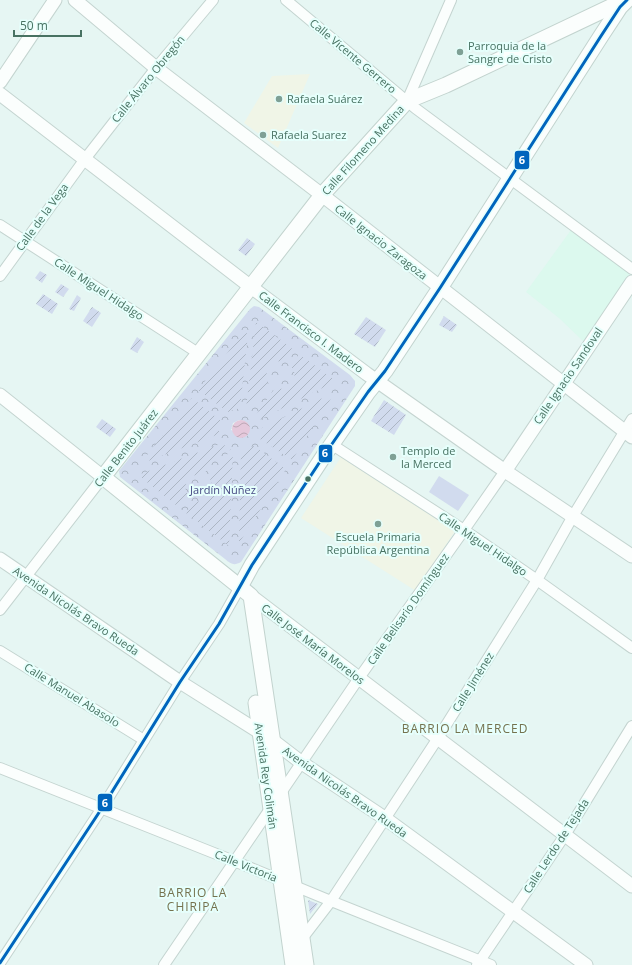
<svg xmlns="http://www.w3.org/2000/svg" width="632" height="965" viewBox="0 0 632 965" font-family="'Open Sans',sans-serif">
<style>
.commercial{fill:#dcf9ee}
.education{fill:#f0f5e7}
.forest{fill:url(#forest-crowns);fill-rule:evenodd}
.garden{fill:url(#garden-furrows)}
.pitch{fill:#d1dbee}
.water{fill:url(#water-waves)}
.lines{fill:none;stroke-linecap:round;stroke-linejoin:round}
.minor-casing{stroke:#c4d4d0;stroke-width:12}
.tertiary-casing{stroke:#c4d4d0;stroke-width:15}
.secondary-casing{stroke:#c2d3ce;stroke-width:17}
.minor{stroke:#fbfefd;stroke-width:10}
.tertiary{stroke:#fbfefd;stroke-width:13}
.secondary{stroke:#fbfefd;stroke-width:15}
.bus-1-casing{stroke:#e6fffc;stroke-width:6}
.bus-1{stroke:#0065bd;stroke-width:3}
.poi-dot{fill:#7fa095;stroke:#e6fffc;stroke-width:1.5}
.bus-dot{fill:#487262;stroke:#e6fffc;stroke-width:1.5}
.labels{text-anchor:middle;stroke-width:4;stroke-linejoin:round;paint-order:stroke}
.poi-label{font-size:11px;fill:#487262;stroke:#e6fffc;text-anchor:start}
.street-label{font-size:11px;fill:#487262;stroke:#e6fffc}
.park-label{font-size:11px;fill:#454883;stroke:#e6fffc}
.neighbourhood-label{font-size:12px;letter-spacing:1px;fill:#75724e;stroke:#e6fffc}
.line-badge{stroke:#e6fffc;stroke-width:1.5}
.badge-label{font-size:11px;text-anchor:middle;font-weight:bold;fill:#fff}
</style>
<defs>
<pattern id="forest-crowns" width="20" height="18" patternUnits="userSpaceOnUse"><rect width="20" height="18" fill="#d1dbee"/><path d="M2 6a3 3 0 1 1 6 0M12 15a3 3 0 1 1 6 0" fill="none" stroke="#acb6c4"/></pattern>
<pattern id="garden-furrows" width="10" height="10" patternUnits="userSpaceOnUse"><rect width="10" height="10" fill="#d1dbee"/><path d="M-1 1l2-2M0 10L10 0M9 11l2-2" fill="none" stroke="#acb6c4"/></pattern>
<pattern id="water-waves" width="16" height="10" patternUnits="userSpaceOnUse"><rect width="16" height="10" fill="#e5c8db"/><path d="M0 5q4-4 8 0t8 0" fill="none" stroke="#bca7b5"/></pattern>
</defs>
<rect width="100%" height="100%" fill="#e6f6f3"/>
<path class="commercial" d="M571 230 629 273 630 280 597 323 584 342 559 318 526 292Z"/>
<g class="education">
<path d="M310 74 278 148 244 123 272 76Z"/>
<path d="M341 457 455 531 416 591 301 518Z"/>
</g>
<path class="forest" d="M254 306 259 307 350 375 355 381V386L241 562C234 566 231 564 225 559L120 477 119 471 250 309ZM239 420C248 420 252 428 247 436L231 430 233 423Z"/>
<g class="garden">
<path d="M247 238 255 244 246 256 238 250Z"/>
<path d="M40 271 47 275 42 283 35 278Z"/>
<path d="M61 284 69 289 63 297 55 292Z"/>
<path d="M43 294 58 304 52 314 36 304Z"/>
<path d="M77 295 81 298 74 311 69 309Z"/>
<path d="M92 307 101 313 92 327 83 321Z"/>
<path d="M444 316 457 325 452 332 439 325Z"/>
<path d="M366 317 386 330 375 347 354 334Z"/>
<path d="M256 322 292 348 284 361C271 360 263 370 268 383L249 410 246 409Z"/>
<path d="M244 332 248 334 240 408 233 410 228 412 198 390Z"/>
<path d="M137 337 144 342 137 353 130 349Z"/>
<path d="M299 354 336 381 259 420 256 415 275 388 284 389 292 383 295 374 291 366Z"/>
<path d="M335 392 292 460 260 439 262 428Z"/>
<path d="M192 398 221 421 219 426V434L140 464Z"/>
<path d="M384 400 406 415 394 435 371 421Z"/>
<path d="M102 419 116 429 110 437 96 427Z"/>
<path d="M223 443 225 445 204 474C190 473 180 483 189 497L181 509 138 475Z"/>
<path d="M254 446 286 469 239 543 241 451 246 450Z"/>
<path d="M231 449 233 450 229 546 186 513 194 501 203 502 211 496 214 487 210 479Z"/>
<path d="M308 900 318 904 310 914Z"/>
</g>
<path class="pitch" d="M439 476 469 495 458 511 429 492Z"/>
<circle class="water" cx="241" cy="429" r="9"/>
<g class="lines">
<defs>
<g id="minor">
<path d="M286 0 415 108 632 269"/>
<path d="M407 101 451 0"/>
<path d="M0 225 198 353"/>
<path d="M0 276 85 159 156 68 213 0"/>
<path d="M331 444 464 530 537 580 632 648"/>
<path d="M0 610 103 477"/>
<path d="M0 651 144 740"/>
<path d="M0 768 234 861 331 901 491 965"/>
<path d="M301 940 331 901 438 738 537 580 573 516 632 419"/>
<path d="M0 963 102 808 180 682 219 624 240 587"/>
<path d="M164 965 359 678 464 530 505 471"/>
<path d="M477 965 565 835 632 726"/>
</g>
<g id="tertiary">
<path d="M75 0 156 68 322 195 632 437"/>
<path d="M0 82 55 0"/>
<path d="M0 94 251 287 367 374 505 471 632 556"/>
<path d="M0 395 103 477"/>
<path d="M505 471 632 282"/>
<path d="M0 559 180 682 272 740 302 763 386 819 586 965"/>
<path d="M251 596 632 886"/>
</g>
<g id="secondary">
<path d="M240 587 252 565 325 454 368 392 385 371 440 288 601 36 620 7 626 1"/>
<path d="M256 703 293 965"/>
<path d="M306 965 251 596 103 477 322 195 407 101 446 85 625 0"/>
</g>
</defs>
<use href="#minor" class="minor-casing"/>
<use href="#tertiary" class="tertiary-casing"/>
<use href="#secondary" class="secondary-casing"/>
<use href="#minor" class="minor"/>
<use href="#tertiary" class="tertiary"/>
<use href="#secondary" class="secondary"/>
<defs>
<path id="bus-1" d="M0 963 102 808 180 682 219 624 252 565 325 454 368 392 385 371 440 288 601 36 620 7 627 0"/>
</defs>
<use href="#bus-1" class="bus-1-casing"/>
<use href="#bus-1" class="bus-1"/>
</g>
<g class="poi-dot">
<circle cx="460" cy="52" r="4"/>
<circle cx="279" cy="99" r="4"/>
<circle cx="263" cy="135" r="4"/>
<circle cx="393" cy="457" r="4"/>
<circle cx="378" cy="524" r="4"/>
</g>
<circle class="bus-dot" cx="308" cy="479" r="3.5"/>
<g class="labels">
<g class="poi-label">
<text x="468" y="50">Parroquia de la<tspan x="468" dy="13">Sangre de Cristo</tspan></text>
<text x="287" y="103">Rafaela Suárez</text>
<text x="271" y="139">Rafaela Suarez</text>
<text x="401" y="455">Templo de<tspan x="401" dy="13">la Merced</tspan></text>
<text x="378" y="541" text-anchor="middle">Escuela Primaria<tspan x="378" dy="13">República Argentina</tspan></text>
</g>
<g class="street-label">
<text transform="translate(353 56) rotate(40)" y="4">Calle Vicente Gerrero</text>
<text transform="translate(148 79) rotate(-51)" y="4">Calle Álvaro Obregón</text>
<text transform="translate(363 150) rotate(-48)" y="4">Calle Filomeno Medina</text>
<text transform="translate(42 217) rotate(-54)" y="4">Calle de la Vega</text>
<text transform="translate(381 242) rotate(38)" y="4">Calle Ignacio Zaragoza</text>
<text transform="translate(99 289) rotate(33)" y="4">Calle Miguel Hidalgo</text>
<text transform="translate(311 332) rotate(37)" y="4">Calle Francisco I. Madero</text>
<text transform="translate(568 376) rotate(-56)" y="4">Calle Ignacio Sandoval</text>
<text transform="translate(126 448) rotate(-52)" y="4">Calle Benito Juárez</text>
<text transform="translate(483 544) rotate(34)" y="4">Calle Miguel Hidalgo</text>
<text transform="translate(408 609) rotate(-55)" y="4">Calle Belisario Domínguez</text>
<text transform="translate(76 611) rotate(34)" y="4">Avenida Nicolás Bravo Rueda</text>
<text transform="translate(313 644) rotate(37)" y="4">Calle José María Morelos</text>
<text transform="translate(473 682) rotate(-58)" y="4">Calle Jiménez</text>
<text transform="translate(72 695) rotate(32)" y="4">Calle Manuel Abasolo</text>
<text transform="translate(266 776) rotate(82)" y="4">Avenida Rey Colimán</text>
<text transform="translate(345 792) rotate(35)" y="4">Avenida Nicolás Bravo Rueda</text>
<text transform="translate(556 846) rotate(-57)" y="4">Calle Lerdo de Tejada</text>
<text transform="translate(246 866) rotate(22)" y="4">Calle Victoria</text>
</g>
<g class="park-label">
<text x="223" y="494">Jardín Núñez</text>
</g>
<g class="neighbourhood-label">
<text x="465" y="733">BARRIO LA MERCED</text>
<text x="193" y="897">BARRIO LA<tspan x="193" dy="14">CHIRIPA</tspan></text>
</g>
</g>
<g class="line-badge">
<rect x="514" y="150" width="16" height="20" rx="4" fill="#0065bd"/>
<rect x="318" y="444" width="15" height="19" rx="4" fill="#0065bd"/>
<rect x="97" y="793" width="16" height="19" rx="4" fill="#0065bd"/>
</g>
<g class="badge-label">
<text x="522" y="164">6</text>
<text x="325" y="457">6</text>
<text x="105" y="807">6</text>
</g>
<path d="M14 30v6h67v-6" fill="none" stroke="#487262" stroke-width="2"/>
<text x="20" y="30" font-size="12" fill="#487262" stroke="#e6fffc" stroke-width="3" paint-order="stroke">50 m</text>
</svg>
